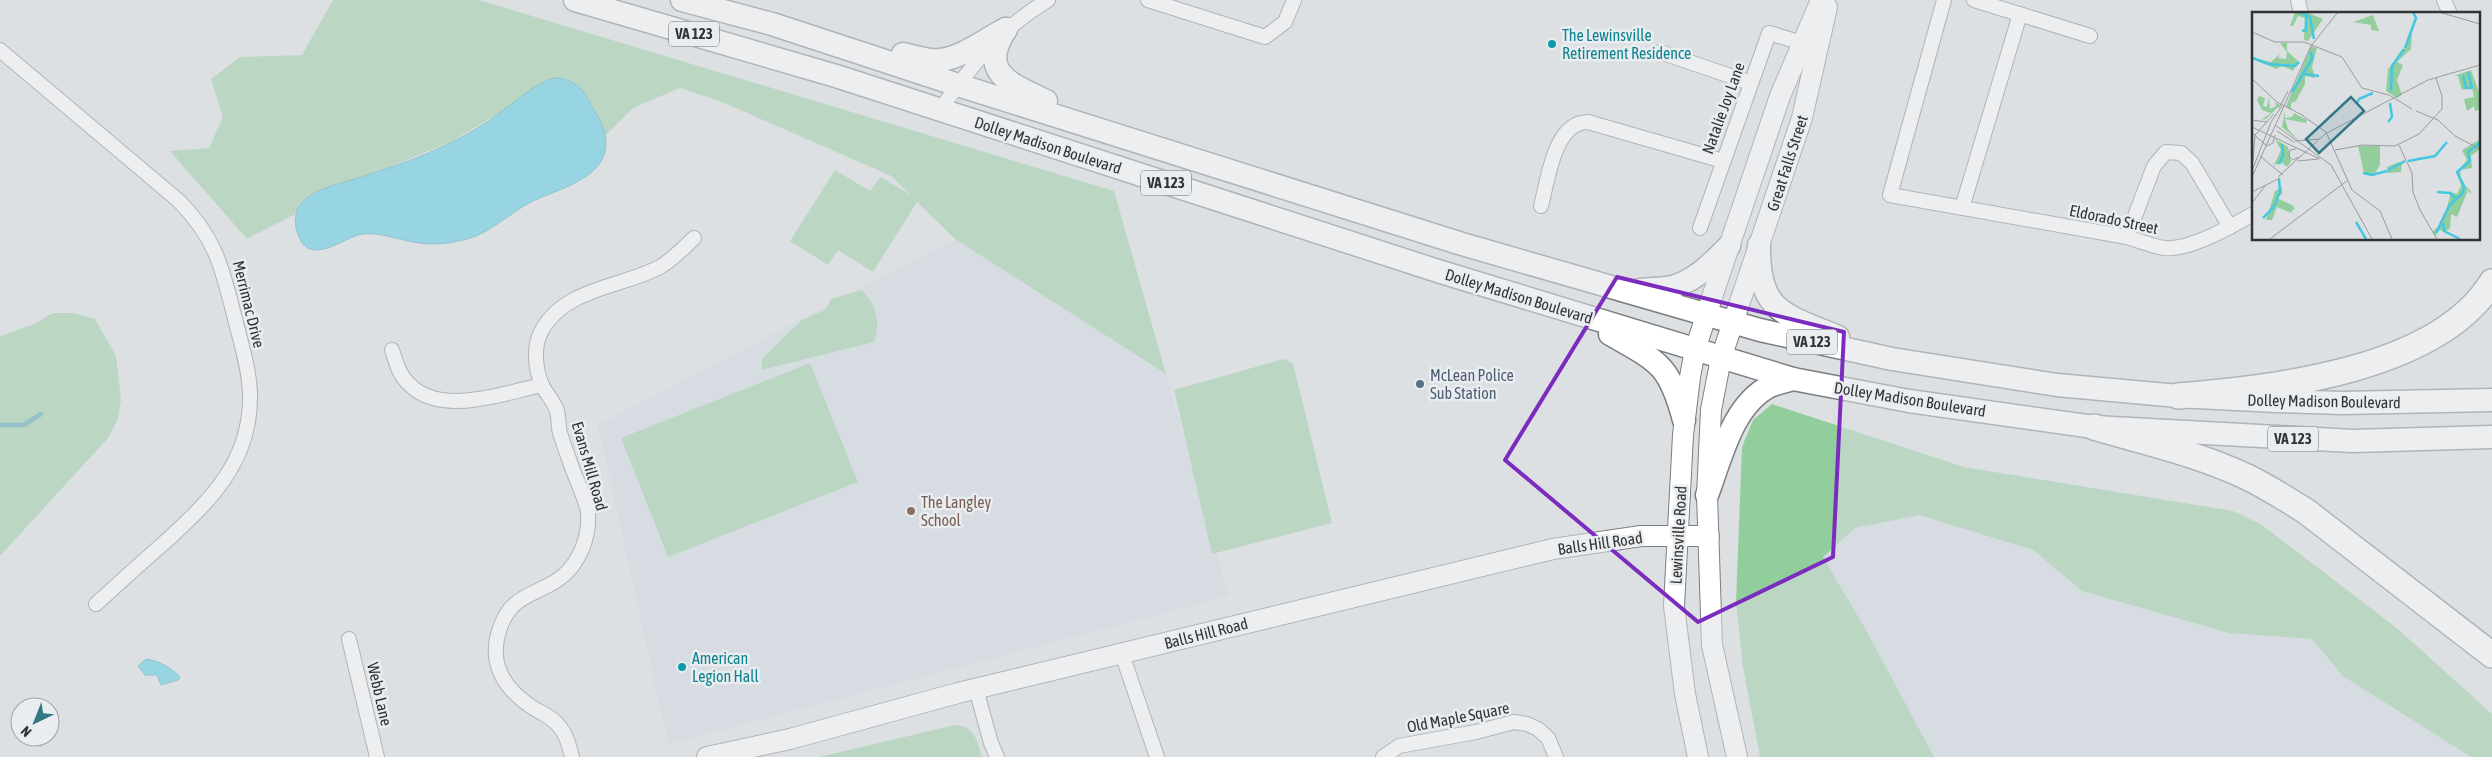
<svg xmlns="http://www.w3.org/2000/svg" width="2492" height="757" viewBox="0 0 2492 757" font-family="'Asap Condensed',sans-serif">
<style>
.built{fill:#d0d6e0}
.green{fill:#92cd9c}
.water{fill:#44c7e0;stroke:#3f9bac}
.lines{fill:none;stroke-linecap:round;stroke-linejoin:round}
.stream{stroke:#3f9bac;stroke-width:4.5}
.street-casing{stroke:#7c7e81;stroke-width:16}
.secondary-casing{stroke:#7c7e81;stroke-width:22}
.primary-casing{stroke:#7c7e81;stroke-width:25}
.highway-casing{stroke:#7c7e81;stroke-width:28}
.street{stroke:#fff;stroke-width:14}
.secondary{stroke:#fff;stroke-width:20}
.primary{stroke:#fff;stroke-width:22}
.highway{stroke:#fff;stroke-width:25}
.marked{fill:none;stroke:#7b2cbf;stroke-width:4;stroke-linejoin:round}
.culture-dot{fill:#0f9aa8;stroke:#eaedf0;stroke-width:2}
.service-dot{fill:#5c6f8a;stroke:#eaedf0;stroke-width:2}
.education-dot{fill:#8d6e63;stroke:#eaedf0;stroke-width:2}
.labels{text-anchor:middle;stroke-width:5;stroke-linejoin:round;paint-order:stroke}
.shield{fill:#eaedf0;stroke:#696b6c;stroke-width:1}
.shield-label{font-size:15px;font-weight:bold;fill:#323334}
.culture-label{font-size:16px;fill:#0d838f;stroke:#eaedf0;text-anchor:start}
.street-label{font-size:16px;fill:#323334;stroke:#eaedf0}
.service-label{font-size:16px;fill:#4e5e75;stroke:#eaedf0;text-anchor:start}
.education-label{font-size:16px;fill:#785e54;stroke:#eaedf0;text-anchor:start}
.inset-river{fill:none;stroke:#44c7e0;stroke-width:2.5}
.inset-road{fill:none;stroke:#999b9d;stroke-width:1}
.view{fill:#347887;fill-opacity:0.15;stroke:#347887;stroke-width:2.5}
.inset-edge{fill:none;stroke:#323334;stroke-width:2.5}
</style>
<rect width="100%" height="100%" fill="#dde0e3"/>
<g class="built">
<path d="M955 239 1166 374 1229 596 668 744 598 425Z"/>
<path d="M1919 515 2033 550 2082 591 2229 633 2312 639 2343 676 2471 757H1934L1866 630 1823 557 1855 528Z"/>
</g>
<g class="green">
<path d="M333 0H479L1114 191 1166 374 955 239 917 202 873 272 838 250 828 265 790 241 835 170 870 191 880 177 911 195 891 176 722 102 680 88 633 108 605 136C597 110 580 69 545 81L505 110 450 142 385 169 320 190 301 203 295 214 247 239 170 151 209 148 223 117 211 79 240 57 302 55Z"/>
<path d="M861 290C876 302 881 324 874 342L762 370V359L802 320 825 310 831 299Z"/>
<path d="M53 313H74L95 319 116 356 121 399 118 419 108 438 0 556V336L34 324Z"/>
<path d="M1283 359 1293 363 1332 523 1212 554 1174 390Z"/>
<path d="M810 363 858 482 668 557 621 438Z"/>
<path d="M1772 404 1964 467 2233 511 2262 525 2398 629 2492 714V757H2471L2343 676 2312 639 2229 633 2082 591 2033 550 1919 515 1855 528 1823 557 1866 630 1934 757H1760L1743 667 1736 603 1742 447 1753 420Z"/>
<path d="M955 725C975 725 977 741 982 757H819Z"/>
</g>
<g class="water">
<path d="M553 78C570 77 584 88 591 104 596 114 603 124 605 135 614 178 556 189 529 203 511 213 495 228 476 236 460 242 437 246 420 243 401 241 382 232 363 234 345 236 311 267 299 237 285 203 313 191 341 183 388 169 437 153 479 127 503 113 528 87 553 78Z"/>
<path d="M146 659C159 661 171 667 180 677L178 680 161 685 157 675H145L138 666Z"/>
</g>
<g class="lines">
<path class="stream" d="M0 425H24L41 414"/>
<defs>
<g id="street">
<path d="M1148 0 1265 37 1285 22 1294 0"/>
<path d="M1944 0 1890 195 2127 237C2139 241 2152 246 2164 248 2189 251 2232 226 2253 214"/>
<path d="M1974 0 2090 36"/>
<path d="M2298 0 2301 14"/>
<path d="M2444 0 2450 14"/>
<path d="M0 50 179 201C217 240 222 268 235 319 241 343 249 368 250 393 252 461 210 501 164 543 141 563 119 583 96 604"/>
<path d="M1660 52 1751 83"/>
<path d="M939 111C974 63 996 32 1048 0"/>
<path d="M1541 206C1548 180 1554 122 1588 122L1723 161"/>
<path d="M1962 208 2020 14"/>
<path d="M1700 228 1769 33 1802 43"/>
<path d="M2127 237 2154 166 2166 152 2181 153 2192 163 2230 227"/>
<path d="M392 350C396 362 399 375 409 384 440 417 504 393 542 385"/>
<path d="M349 639 377 757"/>
<path d="M1122 654 1157 757"/>
<path d="M976 689 991 743 997 757"/>
<path d="M572 757C569 746 567 735 559 726 553 718 544 714 535 709 506 691 488 665 499 631 511 590 542 596 565 574 573 567 578 558 582 549 587 537 589 525 588 512 585 496 575 478 570 462 567 453 563 443 560 433 558 426 559 418 557 411 554 401 546 394 542 385 535 369 533 345 542 330 565 288 622 287 660 267 673 259 684 248 694 238"/>
<path d="M1383 757 1399 746 1476 732 1514 722 1527 724 1538 729 1548 738 1556 757"/>
</g>
<g id="secondary">
<path d="M707 757 790 739 958 693 1553 549 1641 536H1709"/>
<path d="M1698 757 1685 694 1674 606 1683 435 1690 377 1695 350 1713 294 1780 96 1821 0"/>
<path d="M1737 757 1712 645 1707 495 1711 410 1721 358 1802 118 1827 7"/>
</g>
<g id="primary">
<path d="M575 0 836 76 1441 272 1793 379 1909 401 2094 427 2353 441 2492 437"/>
<path d="M682 0 772 24 958 85 1462 244 1760 330 1892 359 2057 385 2178 396 2276 401 2342 403 2492 400"/>
<path d="M1006 29C977 73 1011 84 1046 101"/>
<path d="M903 54C912 56 921 59 930 60 957 63 983 40 1006 29"/>
<path d="M1759 245C1758 312 1783 314 1838 337"/>
<path d="M1640 290C1649 289 1658 289 1667 288 1693 284 1712 263 1729 246"/>
<path d="M1610 334C1659 362 1669 364 1684 420"/>
<path d="M1707 495C1721 459 1732 405 1770 386 1777 383 1785 381 1793 379"/>
</g>
<g id="highway">
<path d="M2178 396C2273 388 2437 371 2492 282"/>
<path d="M2094 427C2145 442 2199 454 2247 477 2268 487 2288 500 2307 512L2492 655"/>
</g>
</defs>
<use href="#street" class="street-casing"/>
<use href="#secondary" class="secondary-casing"/>
<use href="#primary" class="primary-casing"/>
<use href="#highway" class="highway-casing"/>
<use href="#street" class="street"/>
<use href="#secondary" class="secondary"/>
<use href="#primary" class="primary"/>
<use href="#highway" class="highway"/>
</g>
<path d="M0 0H2492V757H0ZM1617 277 1844 332 1833 557 1698 622 1505 460Z" fill="#dde0e3" fill-opacity=".55" fill-rule="evenodd"/>
<path class="marked" d="M1617 277 1844 332 1833 557 1698 622 1505 460Z"/>
<g class="culture-dot">
<circle cx="1552" cy="44" r="5"/>
<circle cx="682" cy="667" r="5"/>
</g>
<circle class="service-dot" cx="1420" cy="384" r="5"/>
<circle class="education-dot" cx="911" cy="511" r="5"/>
<g class="labels">
<g class="shield">
<rect x="669" y="21.5" width="50" height="25" rx="4"/>
<rect x="1141" y="170.5" width="50" height="25" rx="4"/>
<rect x="1787" y="329.5" width="50" height="25" rx="4"/>
<rect x="2268" y="426.5" width="50" height="25" rx="4"/>
</g>
<g class="shield-label">
<text x="694" y="39">VA 123</text>
<text x="1166" y="188">VA 123</text>
<text x="1812" y="347">VA 123</text>
<text x="2293" y="444">VA 123</text>
</g>
<g class="culture-label">
<text x="1562" y="41">The Lewinsville<tspan x="1562" dy="18">Retirement Residence</tspan></text>
<text x="692" y="664">American<tspan x="692" dy="18">Legion Hall</tspan></text>
</g>
<g class="street-label">
<text transform="translate(1723 108) rotate(-70)" y="6">Natalie Joy Lane</text>
<text transform="translate(1048 145) rotate(18)" y="6">Dolley Madison Boulevard</text>
<text transform="translate(1787 163) rotate(-72)" y="6">Great Falls Street</text>
<text transform="translate(2114 219) rotate(12)" y="6">Eldorado Street</text>
<text transform="translate(1519 296) rotate(17)" y="6">Dolley Madison Boulevard</text>
<text transform="translate(249 304) rotate(76)" y="6">Merrimac Drive</text>
<text transform="translate(1910 399) rotate(9)" y="6">Dolley Madison Boulevard</text>
<text transform="translate(2324 401) rotate(1)" y="6">Dolley Madison Boulevard</text>
<text transform="translate(590 466) rotate(74)" y="6">Evans Mill Road</text>
<text transform="translate(1678 535) rotate(-87)" y="6">Lewinsville Road</text>
<text transform="translate(1600 543) rotate(-8)" y="6">Balls Hill Road</text>
<text transform="translate(1206 633) rotate(-14)" y="6">Balls Hill Road</text>
<text transform="translate(380 694) rotate(77)" y="6">Webb Lane</text>
<text transform="translate(1458 717) rotate(-11)" y="6">Old Maple Square</text>
</g>
<g class="service-label">
<text x="1430" y="381">McLean Police<tspan x="1430" dy="18">Sub Station</tspan></text>
</g>
<g class="education-label">
<text x="921" y="508">The Langley<tspan x="921" dy="18">School</tspan></text>
</g>
</g>
<g transform="translate(2252 12)">
<rect width="228" height="228" fill="#dde0e3"/>
<path d="M43 0H54L71 7 56 29 52 28 53 6 46 4 41 14H38ZM121 3 127 19 119 18V13L101 10ZM160 21 159 37 145 50 151 53 145 68 150 83 145 86 134 79 136 57 154 35 156 23ZM28 31H35V39L46 49 41 59 31 54 24 57 1 46 19 50 28 42 26 46 34 47 35 40ZM59 34 65 36 60 55 63 66 53 64V72L44 89 39 91V98L34 94ZM219 58 227 80V98L223 99 222 94 215 99 212 87 222 85 220 76 210 78 206 64H202ZM7 84 13 86 11 94 15 95 17 85 18 97 24 94 23 90 28 93 14 107 9 108 19 101 10 98 5 88ZM33 98V106L40 105 42 101 55 108 54 111 33 107 36 117 47 129 30 115ZM23 127 36 135 39 150 35 155 30 151 22 153 29 138ZM227 128V138L219 144 220 156 208 158 209 170 219 179V182L216 178 205 205 199 202 198 216 193 220 188 218 183 224 180 220 191 210 199 180 205 182 209 174 205 160 215 148 210 138ZM106 134H128V153L121 164 112 161ZM147 150 150 151 149 160 135 161V155ZM30 175V182L25 186 40 193 43 196 39 200 34 198 47 204 25 195 20 208H14L23 179Z" fill="#92cd9c"/>
<path class="inset-river" d="M47 0 58 5 62 27M50 19 54 18V4M153 36 164 6 161 0M1 46 16 52 43 54 47 50M216 60 220 76M52 62 67 64M211 63 214 76H220M139 79 140 54 152 37M40 80 60 47 59 40M104 92 107 87 121 81M136 110 140 105 138 91M156 149 183 144 195 130M27 152 31 143 30 132M136 158 153 149M111 161 120 163 135 159M185 180 198 181 203 186M11 206 21 196 28 180 27 167M104 210 114 227M191 211 192 219 208 227M184 221 197 194 211 181 212 174 205 160 218 149 216 140 228 131"/>
<path class="inset-road" d="M187 0 228 12M0 20 23 30H52L90 45 110 76 137 83 160 97M0 67 25 90 52 104M27 96 36 79M164 99 186 108 203 124 228 137M51 104 74 120 100 178 128 199 140 227M0 108 15 110M23 113 79 153 120 227M0 115 68 147M25 119 42 130M0 121 15 134 21 131 23 123M43 129 67 127M147 133 160 161 161 180 168 198 185 227M44 137 38 138 37 145 41 148 47 145M83 138 111 133 143 134 167 122 190 97V84L184 66M8 144 31 163M1 149 3 123 22 102M46 149 66 147M0 159 19 110 30 94M0 165 59 34 86 0M26 165 73 122 176 68 228 53M0 180 28 166M0 191 13 174M18 227 96 168"/>
<path class="view" d="M99 85 112 99 67 141 54 127Z"/>
<rect width="228" height="228" class="inset-edge"/>
</g>
<g transform="translate(35 722) rotate(223)"><circle r="24" fill="#eaedf0" stroke="#a0a3a5"/>
<path d="M0-4L9 19L0 12L-9 19Z" fill="#347887"/>
<text y="-8" font-size="14" font-weight="bold" text-anchor="middle" fill="#323334">N</text>
</g>
</svg>
